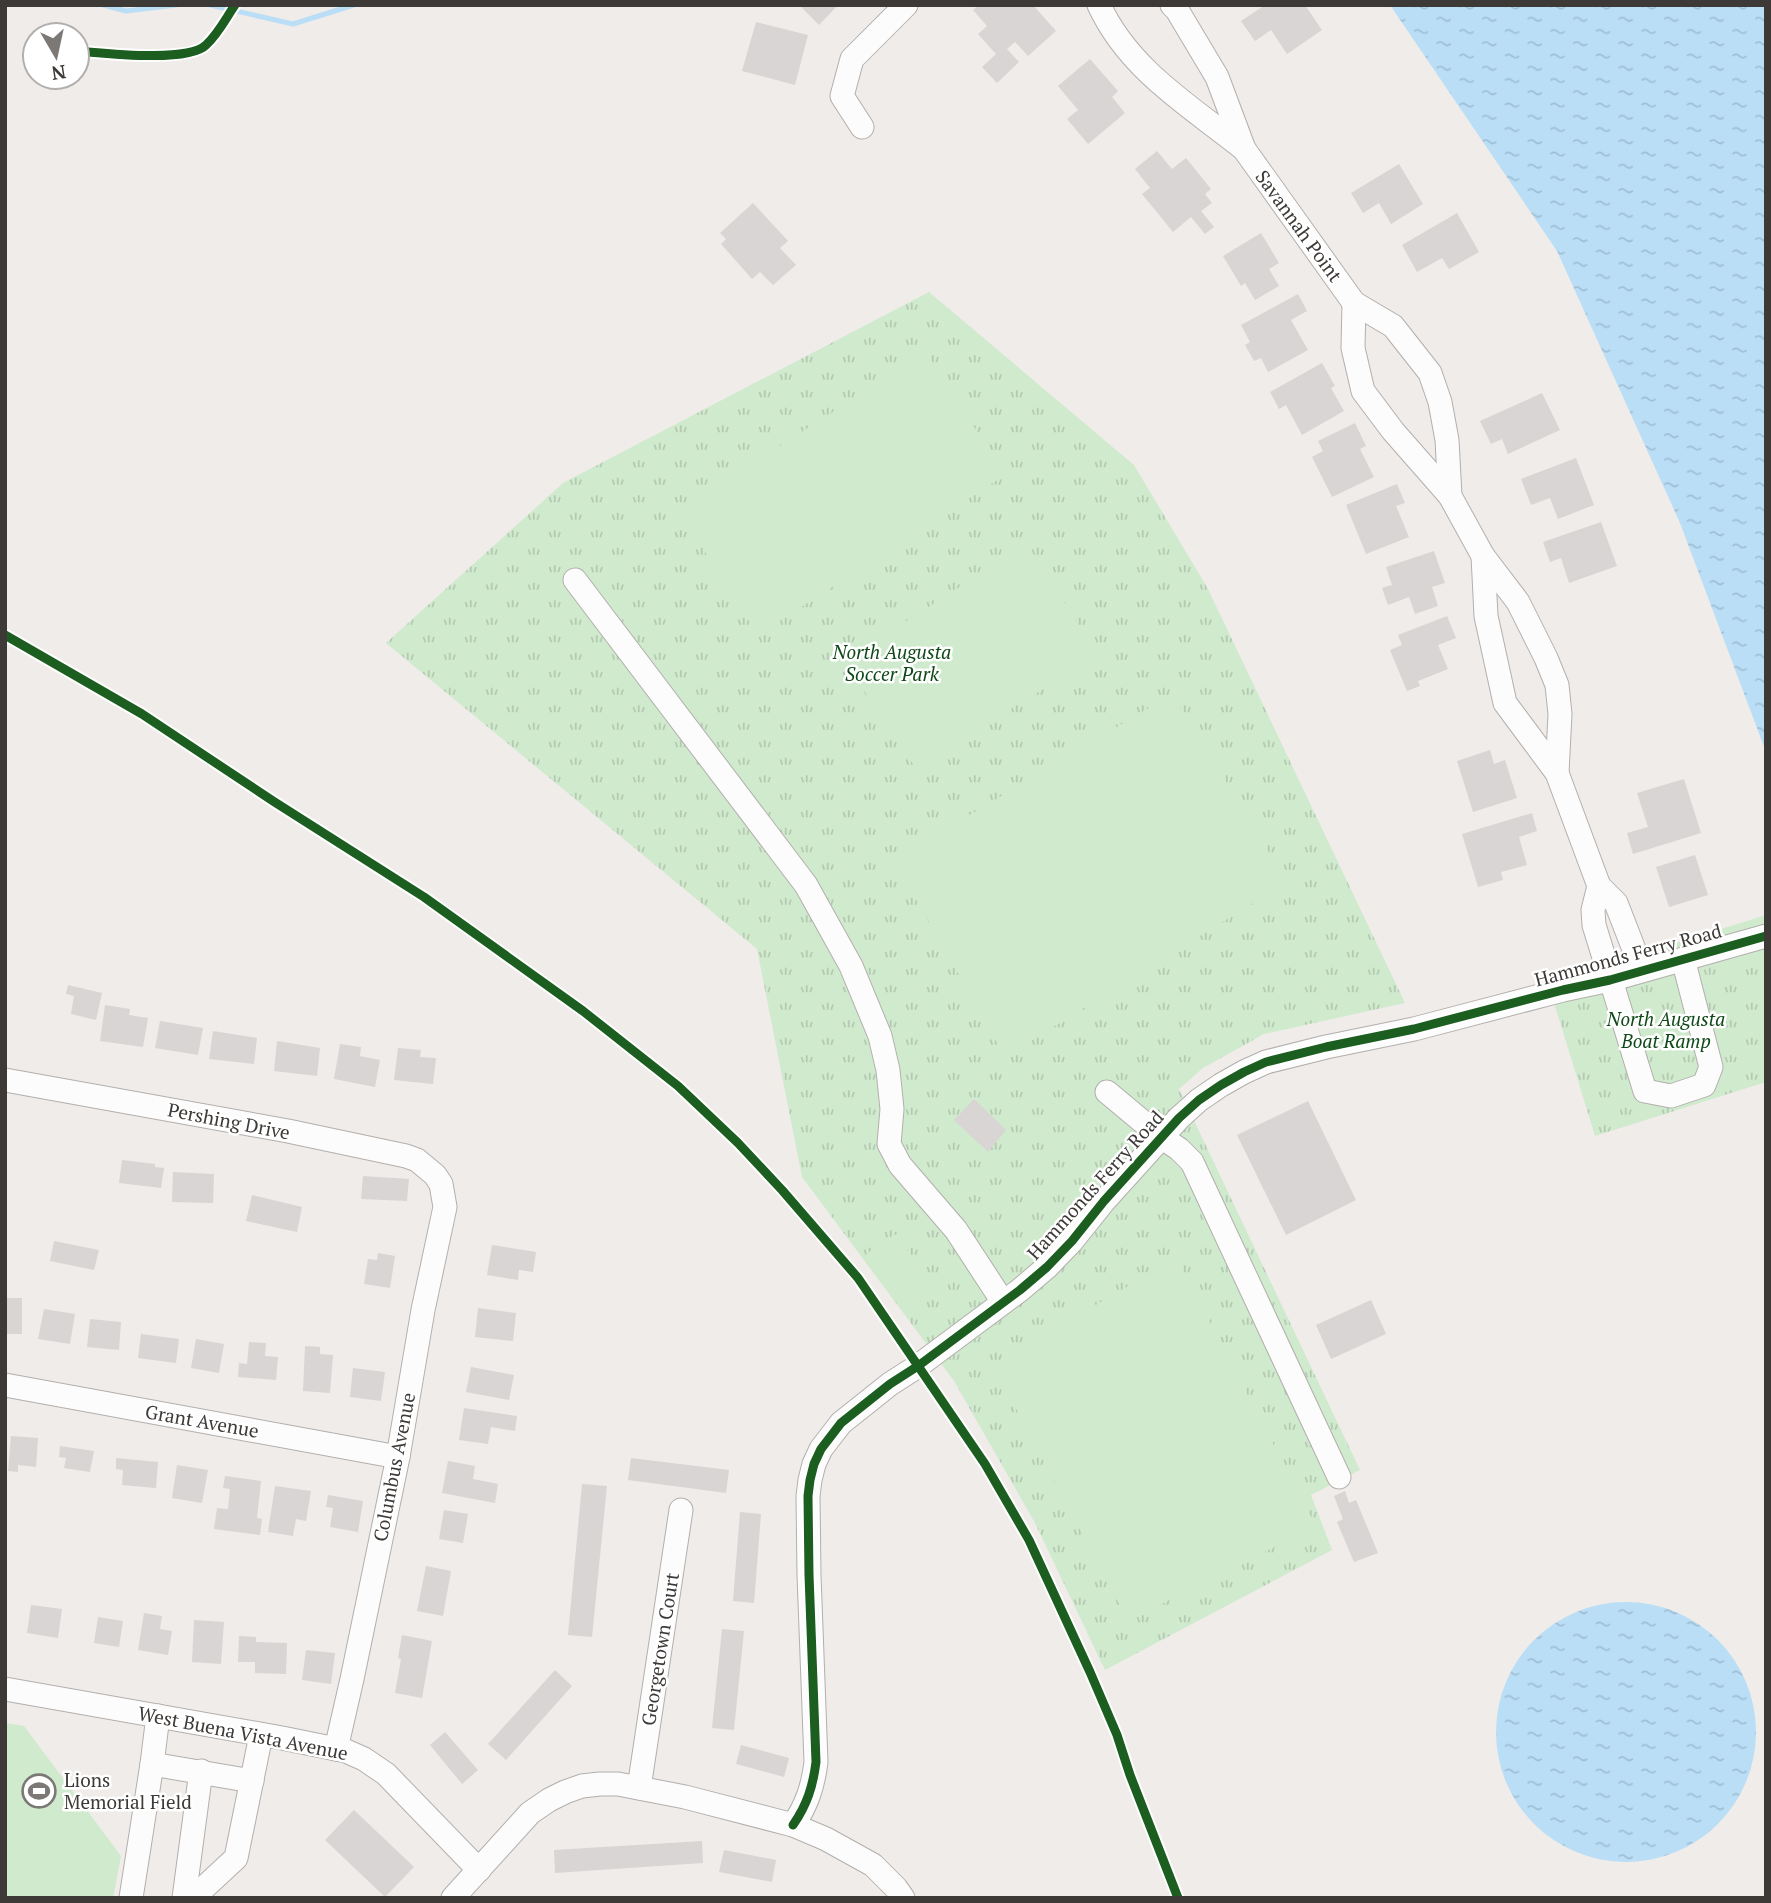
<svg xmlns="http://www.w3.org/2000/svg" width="1771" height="1903" viewBox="0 0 1771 1903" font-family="'PT Serif',serif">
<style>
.grass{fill:url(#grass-tufts)}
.pitch{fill:#d0eacd}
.water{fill:url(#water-ripples)}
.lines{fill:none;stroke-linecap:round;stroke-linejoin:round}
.stream{stroke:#b9def6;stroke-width:5}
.building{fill:#d8d5d4}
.minor-casing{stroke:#b2afad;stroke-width:25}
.minor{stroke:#fdfcfc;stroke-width:23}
.cycleway-casing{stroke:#fff;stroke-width:13}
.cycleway{stroke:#1b5e20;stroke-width:9}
.labels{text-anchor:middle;stroke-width:5;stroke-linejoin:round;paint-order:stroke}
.street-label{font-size:19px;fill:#3c3937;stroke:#fff}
.park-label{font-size:19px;font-style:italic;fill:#0f4917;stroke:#fff}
.poi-label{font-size:19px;fill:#3c3937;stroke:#fff;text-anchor:start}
</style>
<defs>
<pattern id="grass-tufts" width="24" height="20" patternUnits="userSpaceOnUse" patternTransform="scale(1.75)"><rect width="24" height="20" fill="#d0eacd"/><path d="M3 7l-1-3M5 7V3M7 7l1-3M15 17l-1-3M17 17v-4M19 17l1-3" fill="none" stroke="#b4c9b1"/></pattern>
<pattern id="water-ripples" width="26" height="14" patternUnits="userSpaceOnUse" patternTransform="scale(1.75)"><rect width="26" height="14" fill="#b9def6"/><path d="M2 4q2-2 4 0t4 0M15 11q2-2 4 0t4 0" fill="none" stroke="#a0bfd4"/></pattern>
</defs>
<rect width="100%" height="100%" fill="#f0ece9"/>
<g class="grass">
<path d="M929 292 1134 465 1208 589 1405 1003 1264 1034 1203 1068 1179 1089 1360 1470 1311 1495 1332 1550 1105 1670 1035 1523 954 1381 802 1177 757 949 386 643 563 483Z"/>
<path d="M1766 915V1082L1595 1136 1548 983Z"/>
</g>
<g class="pitch">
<path d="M926 352 1005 475 758 635 679 511Z"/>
<path d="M1027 544 1098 656 915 767 844 661Z"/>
<path d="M1172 694 1287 882 1005 1057 894 860Z"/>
<path d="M895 1234 935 1287 908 1308 865 1255Z"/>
<path d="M1176 1258 1316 1526 1128 1621 993 1365Z"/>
<path d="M5 1723 24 1726 121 1856 113 1898H5Z"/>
</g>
<g class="water">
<path d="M1390 5H1766V752L1680 523 1557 251Z"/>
<circle cx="1626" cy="1732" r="130"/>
</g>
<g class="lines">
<g class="stream">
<path d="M103 5 126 11 176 5"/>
<path d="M210 5 293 24 354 5"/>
</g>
</g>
<g class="building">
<path d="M799 5H838L819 25Z"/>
<path d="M979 5H1033L1056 31 1028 56 1015 42 1007 49 1019 62 997 83 982 67 996 54 978 34 987 26 973 10Z"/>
<path d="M1265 5H1305L1322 30 1287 54 1271 30 1255 41 1241 21Z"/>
<path d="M756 22 808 35 795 85 742 71Z"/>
<path d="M1090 59 1118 91 1112 97 1125 113 1088 144 1067 119 1078 110 1058 86Z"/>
<path d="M1157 151 1172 169 1186 158 1211 189 1205 194 1212 203 1201 211 1214 227 1205 234 1191 217 1173 232 1142 194 1150 188 1135 169Z"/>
<path d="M1399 164 1423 204 1391 224 1379 203 1363 213 1351 193Z"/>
<path d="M753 203 788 241 780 248 796 265 773 285 760 272 752 279 721 244 726 239 720 233Z"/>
<path d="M1457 213 1479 252 1449 269 1442 258 1417 272 1402 245Z"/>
<path d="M1261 233 1279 263 1269 269 1279 286 1255 300 1245 283 1241 286 1223 256Z"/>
<path d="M1298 294 1307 311 1291 320 1308 350 1268 372 1261 358 1254 361 1245 345 1250 342 1241 325Z"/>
<path d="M1322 363 1335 386 1331 388 1344 411 1302 435 1286 405 1279 409 1270 392Z"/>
<path d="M1542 393 1560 430 1508 454 1502 439 1491 444 1480 421Z"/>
<path d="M1355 423 1366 446 1360 449 1374 477 1332 497 1312 457 1323 451 1318 441Z"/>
<path d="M1576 458 1594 505 1558 519 1550 498 1531 505 1521 479Z"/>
<path d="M1397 484 1405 503 1396 506 1409 537 1366 554 1346 505Z"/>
<path d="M1601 522 1617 566 1569 583 1561 558 1550 562 1543 542Z"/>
<path d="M1434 551 1445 583 1432 587 1438 606 1415 614 1409 597 1388 605 1382 588 1392 585 1386 567Z"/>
<path d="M1447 616 1456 638 1438 645 1448 669 1418 681 1420 686 1407 691 1390 650 1402 645 1398 635Z"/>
<path d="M1490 750 1494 764 1505 760 1517 798 1473 812 1457 761Z"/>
<path d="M1684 779 1701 833 1633 854 1627 833 1648 827 1637 793Z"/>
<path d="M1532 813 1537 831 1519 837 1527 865 1501 872 1503 880 1478 887 1462 834Z"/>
<path d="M1695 855 1708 895 1669 907 1656 867Z"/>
<path d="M68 985 102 993 96 1020 71 1014 74 996 66 994Z"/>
<path d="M105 1005 130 1009 129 1015 148 1018 143 1047 100 1041Z"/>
<path d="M160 1021 203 1028 198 1055 155 1048Z"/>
<path d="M213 1031 257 1038 254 1064 209 1059Z"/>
<path d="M277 1041 320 1048 317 1076 274 1071Z"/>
<path d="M340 1044 361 1047 360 1056 380 1060 375 1087 334 1079Z"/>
<path d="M398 1048 421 1050 420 1057 436 1058 433 1084 394 1080Z"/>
<path d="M974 1099 1006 1130 988 1152 954 1120Z"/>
<path d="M1308 1101 1356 1200 1286 1235 1237 1135Z"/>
<path d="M122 1160 155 1164V1167L164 1168 161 1188 119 1183Z"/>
<path d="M173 1172 214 1174 213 1203 172 1202Z"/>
<path d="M363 1176 409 1179 407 1201 361 1199Z"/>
<path d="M252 1195 302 1207 297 1232 246 1221Z"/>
<path d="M54 1241 99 1250 94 1270 50 1261Z"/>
<path d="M492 1245 536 1252 533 1272 519 1270 518 1280 487 1275Z"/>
<path d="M378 1253 395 1256 390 1288 364 1284 368 1259 377 1260Z"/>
<rect x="5" y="1298" width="17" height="36"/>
<path d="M1371 1300 1386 1334 1331 1359 1316 1325Z"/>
<path d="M478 1308 516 1313 513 1341 475 1337Z"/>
<path d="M44 1309 75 1314 70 1344 38 1339Z"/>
<path d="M90 1319 121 1322 119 1350 87 1347Z"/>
<path d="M141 1334 179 1339 176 1363 138 1358Z"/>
<path d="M196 1339 224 1344 219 1373 191 1368Z"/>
<path d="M249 1342 266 1343 265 1356 278 1357 276 1380 238 1377 239 1363 247 1364Z"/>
<path d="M305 1346 320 1347V1354L333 1355 330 1393 303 1391Z"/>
<path d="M471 1367 514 1375 509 1400 466 1392Z"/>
<path d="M353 1368 385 1372 381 1401 350 1397Z"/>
<path d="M464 1408 517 1416 515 1431 491 1427 488 1444 459 1440Z"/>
<path d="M11 1436 38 1438 36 1467 18 1465V1472L8 1471Z"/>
<path d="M60 1446 94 1451 90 1472 64 1468 66 1458 59 1457Z"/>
<path d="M116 1458 158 1462 156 1488 122 1485 123 1470 116 1469Z"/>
<path d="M631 1458 729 1470 726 1493 628 1480Z"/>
<path d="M448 1461 475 1466 473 1479 498 1484 495 1503 442 1493Z"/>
<path d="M177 1465 208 1470 202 1503 172 1498Z"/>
<path d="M225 1476 261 1481 257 1518 262 1519 260 1535 214 1529 217 1508 228 1509 230 1489 223 1488Z"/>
<path d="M582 1484 607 1486 592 1637 568 1635Z"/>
<path d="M275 1486 311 1491 306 1521 296 1519 293 1536 268 1532Z"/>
<path d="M1345 1491 1349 1503 1356 1500 1378 1553 1354 1562 1337 1522 1343 1519 1334 1496Z"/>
<path d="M328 1495 363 1501 358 1532 330 1527 333 1508 326 1507Z"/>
<path d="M444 1510 468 1514 463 1543 439 1539Z"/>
<path d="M740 1512 761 1514 754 1603 733 1601Z"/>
<path d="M426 1566 451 1571 443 1616 417 1611Z"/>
<path d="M31 1605 62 1609 58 1638 27 1633Z"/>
<path d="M144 1613 162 1616 160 1629 172 1631 168 1655 138 1650Z"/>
<path d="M98 1617 123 1621 119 1647 94 1643Z"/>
<path d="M194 1620 224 1622 221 1664 192 1662Z"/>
<path d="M722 1629 744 1631 734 1730 712 1728Z"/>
<path d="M402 1635 432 1641 422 1698 395 1693 401 1659 398 1658Z"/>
<path d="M239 1636 256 1637V1642L287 1643 286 1674 255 1673V1662H238Z"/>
<path d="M306 1650 335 1653 331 1684 302 1680Z"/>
<path d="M555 1670 572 1686 506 1760 488 1744Z"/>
<path d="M445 1732 478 1770 462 1784 430 1745Z"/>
<path d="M741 1745 789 1758 784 1777 736 1764Z"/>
<path d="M354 1810 414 1867 385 1897 325 1840Z"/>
<path d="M702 1841 703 1863 555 1873 554 1850Z"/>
<path d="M724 1850 776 1860 772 1882 719 1872Z"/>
</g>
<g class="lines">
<defs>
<g id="minor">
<path d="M1099 5C1129 70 1190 106 1244 149"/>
<path d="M1172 5 1177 10 1217 77 1244 149 1354 303 1393 326 1430 373 1440 402 1447 440 1450 496"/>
<path d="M862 127 842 96 852 59 906 5"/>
<path d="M1354 303 1353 348 1363 391 1393 431 1450 496 1483 556 1518 602 1546 658 1557 685 1560 714 1557 773"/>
<path d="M1483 556 1486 616 1505 703 1557 773 1599 886 1616 903 1642 970"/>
<path d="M575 580 806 885 851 966 880 1036 888 1070 892 1109 889 1144 900 1165 956 1230 1003 1302"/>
<path d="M1599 886 1593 910 1594 925 1645 1091 1671 1096 1704 1085 1711 1067 1683 959"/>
<path d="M5 1080 288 1131 406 1156 417 1160 435 1175 441 1184 445 1207 423 1310 398 1457 352 1679 336 1749"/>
<path d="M1107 1092 1161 1137 1179 1149 1192 1162 1339 1477"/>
<path d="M5 1385 398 1457"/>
<path d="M5 1689 282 1738 346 1751 364 1759 386 1774 479 1870"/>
<path d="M152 1764 252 1781"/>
<path d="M639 1788 681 1510"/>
<path d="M793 1825C807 1805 813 1786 816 1762L809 1575 808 1496 810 1480 814 1464 821 1449 841 1423 890 1384 918 1366 1020 1290 1047 1267 1072 1241 1104 1201 1179 1118 1199 1100 1221 1085 1244 1072 1266 1062 1326 1047 1414 1029 1563 990 1610 980 1766 936"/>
<path d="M131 1898 152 1764 158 1716"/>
<path d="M184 1898 201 1771"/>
<path d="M193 1898 236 1858 261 1735"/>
<path d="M453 1898 530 1813 549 1800 565 1792 582 1786 600 1784H618L685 1797 793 1825 826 1839 873 1865 896 1888 903 1898"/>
</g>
</defs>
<use href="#minor" class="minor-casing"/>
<use href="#minor" class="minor"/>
<defs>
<g id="cycleway">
<path d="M77 51C103 53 188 63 206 45 218 34 226 18 235 5"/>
<path d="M5 635 142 714 273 801 424 897 583 1011 678 1086 738 1143 782 1190 858 1278 985 1464 1029 1540 1090 1672 1117 1735 1130 1775 1178 1898"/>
<path d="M793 1825C807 1805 813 1786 816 1762L809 1575 808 1496 810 1480 814 1464 821 1449 841 1423 890 1384 918 1366 1020 1290 1047 1267 1072 1241 1104 1201 1179 1118 1199 1100 1221 1085 1244 1072 1266 1062 1326 1047 1414 1029 1563 990 1610 980 1766 936"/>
</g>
</defs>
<use href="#cycleway" class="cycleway-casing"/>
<use href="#cycleway" class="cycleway"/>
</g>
<defs>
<symbol id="stadium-ring" viewBox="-11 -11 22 22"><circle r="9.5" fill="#fff" stroke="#7b7875" stroke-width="1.5"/><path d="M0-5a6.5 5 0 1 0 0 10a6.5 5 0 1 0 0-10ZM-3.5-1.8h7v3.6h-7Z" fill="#7b7875"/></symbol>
</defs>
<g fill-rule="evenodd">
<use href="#stadium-ring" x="20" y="1772" width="38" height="38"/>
</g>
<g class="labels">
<g class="street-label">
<text transform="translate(1299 226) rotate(54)" y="7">Savannah Point</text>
<text transform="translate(1628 955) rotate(-15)" y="7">Hammonds Ferry Road</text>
<text transform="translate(229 1121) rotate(11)" y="7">Pershing Drive</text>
<text transform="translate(1095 1185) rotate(-48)" y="7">Hammonds Ferry Road</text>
<text transform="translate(202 1421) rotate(10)" y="7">Grant Avenue</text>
<text transform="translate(394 1467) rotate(-79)" y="7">Columbus Avenue</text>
<text transform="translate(660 1649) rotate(-81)" y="7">Georgetown Court</text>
<text transform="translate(243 1733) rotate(11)" y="7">West Buena Vista Avenue</text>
</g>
<g class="park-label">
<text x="892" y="659">North Augusta<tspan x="892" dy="22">Soccer Park</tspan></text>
<text x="1666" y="1026">North Augusta<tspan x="1666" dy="22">Boat Ramp</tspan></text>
</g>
<g class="poi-label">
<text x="64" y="1787">Lions<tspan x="64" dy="22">Memorial Field</tspan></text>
</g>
</g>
<rect width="1771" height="1903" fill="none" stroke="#3c3937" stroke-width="14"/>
<g transform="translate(56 56) rotate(171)"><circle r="33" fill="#ffffff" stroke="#b1b0af" stroke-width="2"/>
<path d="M0-5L12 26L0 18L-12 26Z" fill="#7b7875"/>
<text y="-10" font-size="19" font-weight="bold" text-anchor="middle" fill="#3c3937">N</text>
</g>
</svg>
